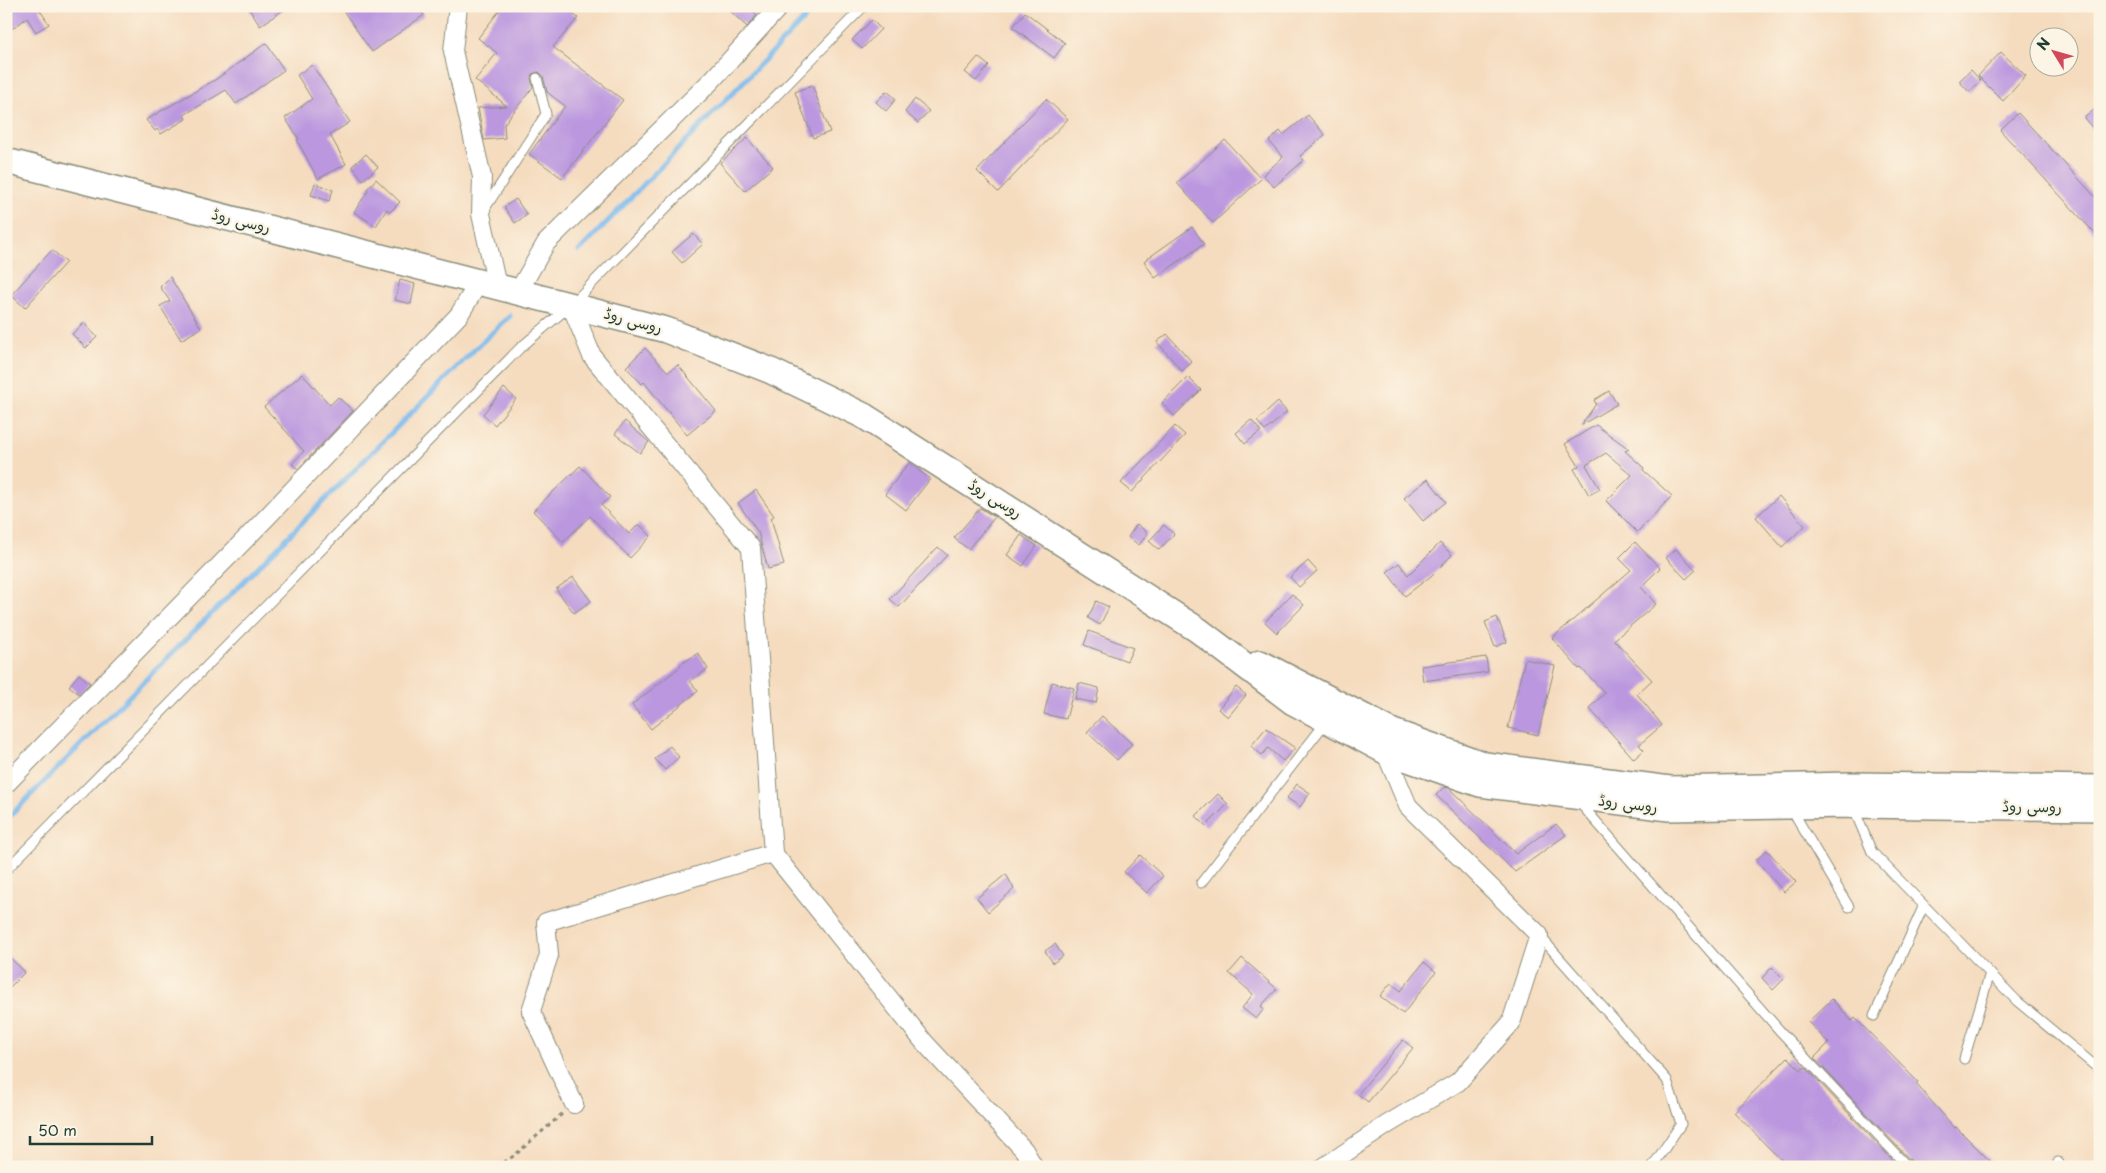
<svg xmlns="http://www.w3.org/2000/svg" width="2106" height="1173" viewBox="0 0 2106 1173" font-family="'Playpen Sans','Playpen Sans Arabic',sans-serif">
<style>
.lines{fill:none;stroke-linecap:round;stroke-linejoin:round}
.stream{stroke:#79b9ed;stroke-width:5}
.building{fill:#bb97df}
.lane-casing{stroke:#8a8c7a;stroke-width:11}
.street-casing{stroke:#8a8c7a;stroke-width:20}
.secondary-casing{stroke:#8a8c7a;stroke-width:28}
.path{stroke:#8a8c7a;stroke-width:3;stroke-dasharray:4 4;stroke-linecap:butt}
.lane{stroke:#fff;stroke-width:9}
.street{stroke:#fff;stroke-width:18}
.secondary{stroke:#fff;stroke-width:25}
.labels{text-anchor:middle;stroke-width:4.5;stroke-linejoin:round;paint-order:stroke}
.street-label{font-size:15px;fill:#1f3d34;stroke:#fcf5e5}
</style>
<rect width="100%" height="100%" fill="#fcf5e5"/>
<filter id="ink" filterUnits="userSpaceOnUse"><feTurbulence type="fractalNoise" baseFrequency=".02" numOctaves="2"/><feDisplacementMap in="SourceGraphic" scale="10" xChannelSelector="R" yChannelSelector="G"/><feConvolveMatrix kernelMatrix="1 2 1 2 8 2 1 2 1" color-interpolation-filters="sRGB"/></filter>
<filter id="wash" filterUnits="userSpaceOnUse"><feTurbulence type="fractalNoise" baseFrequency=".0096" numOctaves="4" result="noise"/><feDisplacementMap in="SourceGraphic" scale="20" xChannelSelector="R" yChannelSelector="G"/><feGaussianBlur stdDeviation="1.12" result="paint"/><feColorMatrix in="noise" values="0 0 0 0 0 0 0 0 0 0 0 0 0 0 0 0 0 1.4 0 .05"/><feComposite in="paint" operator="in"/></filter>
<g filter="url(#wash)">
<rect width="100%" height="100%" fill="#f5dcbf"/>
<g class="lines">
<g class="stream">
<path d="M579 251 817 6"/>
<path d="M6 820 475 349 510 316"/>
</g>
</g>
<g id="blocks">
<g class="building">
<path d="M6 6H43L39 9 49 24 36 32 27 18 6 33Z"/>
<path d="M247 6H289L260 26Z"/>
<path d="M340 6H418L424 15 372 52Z"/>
<path d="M503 6H565L578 18 553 47 623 100 562 178 529 154 565 106 547 92 543 76 539 72 532 74 531 79 533 87 504 124 505 138 484 140 478 108 507 106 475 80 497 53 478 38Z"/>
<path d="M725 6H748L757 15 747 27Z"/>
<path d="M1025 12 1065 43 1054 58 1013 27Z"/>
<path d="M872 20 881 29 862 49 852 40Z"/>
<path d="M266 43 284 70 236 104 226 90 184 115 186 119 161 134 157 129 155 131 146 120 218 78Z"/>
<path d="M2001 52 2026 76 2003 101 1978 76Z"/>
<path d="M978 57 989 66 976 81 965 72Z"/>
<path d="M312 65 350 122 330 135 346 164 318 179 297 140 299 139 285 118 312 99 297 75Z"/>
<path d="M1971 70 1981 81 1969 92 1959 81Z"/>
<path d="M812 85 830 132 813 138 795 92Z"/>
<path d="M887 91 896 99 886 111 876 102Z"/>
<path d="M915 99 929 111 918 123 905 112Z"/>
<path d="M1046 99 1068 119 998 192 977 171Z"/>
<path d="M2100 105V137L2084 118Z"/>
<path d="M2018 113 2100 202V239L2000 130Z"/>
<path d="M1308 115 1325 135 1300 156 1304 160 1274 187 1263 175 1283 157 1269 141 1280 131 1283 135Z"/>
<path d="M747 138 773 167 745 191 720 163Z"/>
<path d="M1225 140 1261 179 1213 223 1177 183Z"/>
<path d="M366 154 378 167 363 180 352 166Z"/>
<path d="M376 179 400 202 390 212 387 209 376 226 354 212 368 191 367 189Z"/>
<path d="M315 183 333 190 329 201 311 195Z"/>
<path d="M516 199 527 215 515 223 504 207Z"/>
<path d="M1192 227 1204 244 1155 278 1144 261Z"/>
<path d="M693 234 703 244 682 263 672 252Z"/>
<path d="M52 250 66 262 25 308 11 295Z"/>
<path d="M170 277 201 328 181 340 160 306 170 301 160 287Z"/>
<path d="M400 280 415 284 411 304 395 300Z"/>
<path d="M84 323 97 337 86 348 72 334Z"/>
<path d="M1167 334 1192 362 1182 371 1157 342Z"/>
<path d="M645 348 668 372 678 365 716 411 687 435 644 382 642 384 626 367Z"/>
<path d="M302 374 330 405 338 397 353 411 298 469 292 464 304 451 264 407Z"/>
<path d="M1188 377 1201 390 1174 416 1162 403Z"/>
<path d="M504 388 516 399 495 425 483 414Z"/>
<path d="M1609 391 1617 404 1581 425 1596 404 1594 400Z"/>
<path d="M1278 402 1287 412 1265 431 1257 421Z"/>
<path d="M1251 420 1261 431 1245 444 1236 433Z"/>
<path d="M625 421 649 442 640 453 615 434Z"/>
<path d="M1596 425 1629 449 1625 451 1644 468 1643 470 1672 496 1637 532 1606 501 1632 475 1606 453 1586 465 1600 489 1589 495 1574 469 1579 466 1565 444Z"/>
<path d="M1175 426 1185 435 1132 492 1121 483Z"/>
<path d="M909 463 930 479 906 510 885 494Z"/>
<path d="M580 466 610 497 601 505 629 534 639 524 651 536 630 558 590 516 563 542 533 511Z"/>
<path d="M1428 479 1446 502 1423 521 1404 498Z"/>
<path d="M756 490 774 516 771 518 784 565 768 569 758 532 738 503Z"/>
<path d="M1779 496 1805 526 1782 547 1756 517Z"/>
<path d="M980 508 995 517 968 549 954 538Z"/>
<path d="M1137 524 1148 533 1139 545 1128 537Z"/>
<path d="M1164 525 1174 534 1159 550 1149 541Z"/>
<path d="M1021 535 1037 546 1023 566 1007 555Z"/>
<path d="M1635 542 1660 568 1641 587 1656 604 1614 640 1652 680 1637 694 1662 725 1639 745 1644 750 1634 759 1589 708 1605 693 1581 668 1579 669 1552 638 1631 570 1619 558Z"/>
<path d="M1440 543 1452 555 1431 576 1405 596 1387 572 1399 563 1408 575Z"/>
<path d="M938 547 947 555 899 607 890 599Z"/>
<path d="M1676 549 1696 570 1686 579 1666 558Z"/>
<path d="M1308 561 1317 571 1299 587 1290 577Z"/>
<path d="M573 577 591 601 574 613 556 589Z"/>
<path d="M1292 594 1304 605 1277 633 1265 622Z"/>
<path d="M1096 601 1109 607 1100 625 1088 618Z"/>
<path d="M1497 617 1507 642 1495 647 1485 622Z"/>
<path d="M1089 631 1133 648 1127 661 1084 645Z"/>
<path d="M698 653 708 669 690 681 698 691 651 729 632 705 681 666 680 665Z"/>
<path d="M1486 657 1488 672 1423 681 1421 666Z"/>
<path d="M1525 659 1555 666 1538 735 1508 728Z"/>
<path d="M79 674 90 683 79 694 69 686Z"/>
<path d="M1052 682 1074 688 1066 719 1044 714Z"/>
<path d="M1079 683 1099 688 1096 703 1075 699Z"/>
<path d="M1236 687 1246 695 1228 717 1218 709Z"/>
<path d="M1102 716 1132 744 1117 760 1087 732Z"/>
<path d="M1266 728 1295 748 1283 761 1268 748 1262 755 1251 746Z"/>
<path d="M670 746 679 757 665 770 655 759Z"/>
<path d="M1297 784 1310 793 1300 807 1287 798Z"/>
<path d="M1444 787 1449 788 1516 854 1556 824 1566 835 1515 872 1436 795Z"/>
<path d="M1218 794 1228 804 1206 826 1196 816Z"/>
<path d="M1767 850 1796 882 1784 892 1756 860Z"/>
<path d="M1140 855 1163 876 1147 893 1124 872Z"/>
<path d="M1006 874 1014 889 988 912 977 898Z"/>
<path d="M1055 944 1063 956 1053 963 1045 951Z"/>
<path d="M6 954 25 972 6 991Z"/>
<path d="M1242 958 1277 989 1261 1006 1264 1009 1256 1019 1242 1008 1253 994 1229 973Z"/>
<path d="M1424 962 1436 972 1403 1014 1380 996 1391 983 1401 991Z"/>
<path d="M1772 967 1784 979 1773 990 1762 978Z"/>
<path d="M1832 999 1852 1021 1855 1018 1918 1082 1916 1084 1955 1128 1956 1127 1996 1167H1914L1913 1163 1814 1058 1829 1043 1808 1022Z"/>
<path d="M1403 1040 1413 1048 1368 1102 1358 1094Z"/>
<path d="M1788 1057 1801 1070 1805 1067 1899 1167H1789L1768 1147 1734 1112Z"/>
</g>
</g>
</g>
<g filter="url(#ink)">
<use href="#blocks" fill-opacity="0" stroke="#8a8c7a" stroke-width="1"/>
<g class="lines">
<defs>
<g id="lane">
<path d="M484 210 546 114 537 78"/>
<path d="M1578 801 1781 1032 1908 1167"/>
<path d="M1853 807 1872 852 2017 1001 2100 1070"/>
<path d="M1791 808 1849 907"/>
<path d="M6 870 520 348 571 305 864 6"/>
<path d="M1201 883 1326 722"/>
<path d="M1539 935 1667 1080 1681 1124 1652 1167"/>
<path d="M1874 1016 1924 905"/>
<path d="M1964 1059 1990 973"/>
<path d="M2058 1162 2062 1167"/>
</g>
<g id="street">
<path d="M458 6 453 51 482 177 481 214 497 286"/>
<path d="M518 292 546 243 712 80 780 6"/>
<path d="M571 305 592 356 751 548 773 853 546 922 549 955 531 1011 574 1104"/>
<path d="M6 784 267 517 459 315 479 282"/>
<path d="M773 853 924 1042 1024 1150 1034 1167"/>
<path d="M1324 1167 1388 1124 1458 1082 1511 1023 1539 935 1408 806 1385 751"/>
</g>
<g id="secondary">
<path d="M6 161 666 330 769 370 864 416 1198 630 1293 702 1385 751 1480 784 1669 808 1851 805 2100 808"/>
<path d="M1260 663 1393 732 1485 765 1670 789 1851 785 2100 788"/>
</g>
</defs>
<use href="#lane" class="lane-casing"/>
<use href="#street" class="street-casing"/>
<use href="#secondary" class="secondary-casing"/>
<path class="path" d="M497 1167 515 1155 562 1114"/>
<use href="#lane" class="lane"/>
<use href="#street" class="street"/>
<use href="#secondary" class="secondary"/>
</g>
</g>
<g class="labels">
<g class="street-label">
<text transform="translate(241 221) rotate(14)" y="5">روسی روڈ</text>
<text transform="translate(633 321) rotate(15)" y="5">روسی روڈ</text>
<text transform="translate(995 499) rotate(32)" y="5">روسی روڈ</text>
<text transform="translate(1628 804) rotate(7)" y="5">روسی روڈ</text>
<text transform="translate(2032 807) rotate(1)" y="5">روسی روڈ</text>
</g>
</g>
<rect width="2106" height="1173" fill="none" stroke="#fcf5e5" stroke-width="25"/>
<g transform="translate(2054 52) rotate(307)"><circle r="24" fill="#fcf5e5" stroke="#a4ab9e"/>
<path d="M0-4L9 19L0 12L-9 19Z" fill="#d1495b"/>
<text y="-8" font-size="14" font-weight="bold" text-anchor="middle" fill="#1f3d34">N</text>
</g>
<path d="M30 1136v8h122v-8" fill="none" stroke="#1f3d34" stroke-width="2.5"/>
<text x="38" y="1136" font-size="15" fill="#1f3d34" stroke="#fcf5e5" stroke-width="4" paint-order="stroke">50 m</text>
</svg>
